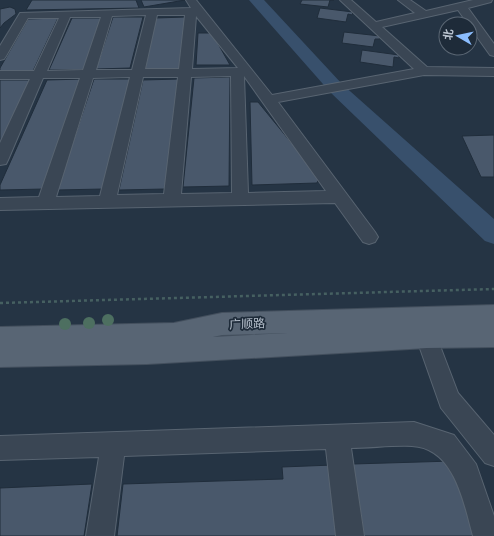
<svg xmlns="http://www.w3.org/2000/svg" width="494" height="536" viewBox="0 0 494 536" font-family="'Work Sans','Noto Sans SC',sans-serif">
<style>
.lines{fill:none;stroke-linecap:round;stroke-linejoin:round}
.river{fill:#38506c;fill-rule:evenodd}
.building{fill:#49586b;stroke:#202d3b}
.minor-casing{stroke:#586471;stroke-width:2}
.major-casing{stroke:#434f5d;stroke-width:2}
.path{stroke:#466061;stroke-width:2.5;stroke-dasharray:3 3;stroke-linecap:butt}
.minor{fill:#3a4654;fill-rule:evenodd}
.major{fill:#586574;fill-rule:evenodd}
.tree{fill:#4d6f60}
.labels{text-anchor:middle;stroke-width:3.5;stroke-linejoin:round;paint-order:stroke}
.street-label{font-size:12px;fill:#b7c1cd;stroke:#1e2b39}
</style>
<rect width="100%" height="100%" fill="#253444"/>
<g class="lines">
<path class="river" d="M249 0H264L342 84 494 219V244L485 241 330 92Z"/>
</g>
<g class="building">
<path d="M32 0H136L139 8 26 10Z"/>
<path d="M141 0H185L144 7Z"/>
<path d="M302 0H334H330L328 7 300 4Z"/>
<path d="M10 7 15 9 16 14 4 23 0 28V9Z"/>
<path d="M320 8 353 12 352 15 348 14 346 22 317 18Z"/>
<path d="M113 17H143L130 68 96 69Z"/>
<path d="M186 17 180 69H145L156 18Z"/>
<path d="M58 18 33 71H0V68L28 19Z"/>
<path d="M72 18H103L84 70H49Z"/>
<path d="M344 32 380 36V39H375L373 47 342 43Z"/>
<path d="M198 33H212L230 65H196Z"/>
<path d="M362 50 399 55V58L394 57 393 67 360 62Z"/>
<path d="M230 77 229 186 183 187 194 78Z"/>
<path d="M84 79 44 189 0 190V185L47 80Z"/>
<path d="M94 79H131L103 189 57 190Z"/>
<path d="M180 79 165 189 119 190 143 80Z"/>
<path d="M0 80H33L0 148Z"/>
<path d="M250 102H258L316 173 319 178 317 183 252 185Z"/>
<path d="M494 135V177H481L462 136Z"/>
<path d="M453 461 474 536H364L353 464Z"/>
<path d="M333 465 342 536H117L123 484 283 479 282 467Z"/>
<path d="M92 484 84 536H0V488Z"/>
</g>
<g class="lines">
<defs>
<g id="minor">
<path d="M186 0H196L272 95 414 69 340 0H351L376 22 415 13 398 0H410L426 11 473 0H492L491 2 468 8 494 44V56L490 55 470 27V24H468L458 10 382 27 427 67 494 68V76L424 75 278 102 375 232 378 237 375 242 369 244 363 242 335 203 0 210V198L39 197 80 78H43L8 160 6 164 0 165V143L30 79H0V71H34L59 18H28L6 56 4 59 0 60V46L20 13 191 8ZM146 15 132 70H96L112 16ZM157 15H185L179 69H145ZM196 16 238 68 192 69ZM70 17H101L83 70 47 71ZM231 76 232 193 181 194 191 77ZM244 76 326 191 248 193ZM130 77 100 196 56 197 93 78ZM143 77H178L164 194 117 195Z"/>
<path d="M427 327 434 330 458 393 494 435V466L485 463 441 408 416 337 420 330Z"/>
<path d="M414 422 454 435 476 464 494 516V536H473C464 504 455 448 412 446 392 445 371 448 351 448L364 536H336L326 449 124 456 114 536H86L99 457 0 460V436Z"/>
</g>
<path id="major" d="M494 305V347L427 348 147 364 0 367V327L174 323 222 313ZM288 333 213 337 222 335Z"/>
</defs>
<use href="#minor" class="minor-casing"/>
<use href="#major" class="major-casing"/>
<path class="path" d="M0 303 494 289"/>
<use href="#minor" class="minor"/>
<use href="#major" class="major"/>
</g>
<g class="tree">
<circle cx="108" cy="320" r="6"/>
<circle cx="89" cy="323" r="6"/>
<circle cx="65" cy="324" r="6"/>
</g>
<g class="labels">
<g class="street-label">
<text transform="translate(247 324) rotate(-2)" y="4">广顺路</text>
</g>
</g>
<g transform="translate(458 36) rotate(279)"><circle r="19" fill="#1e2b39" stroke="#5b6774"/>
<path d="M0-3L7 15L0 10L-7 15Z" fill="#8bbdfe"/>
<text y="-6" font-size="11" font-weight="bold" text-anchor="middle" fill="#b7c1cd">北</text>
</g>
</svg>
